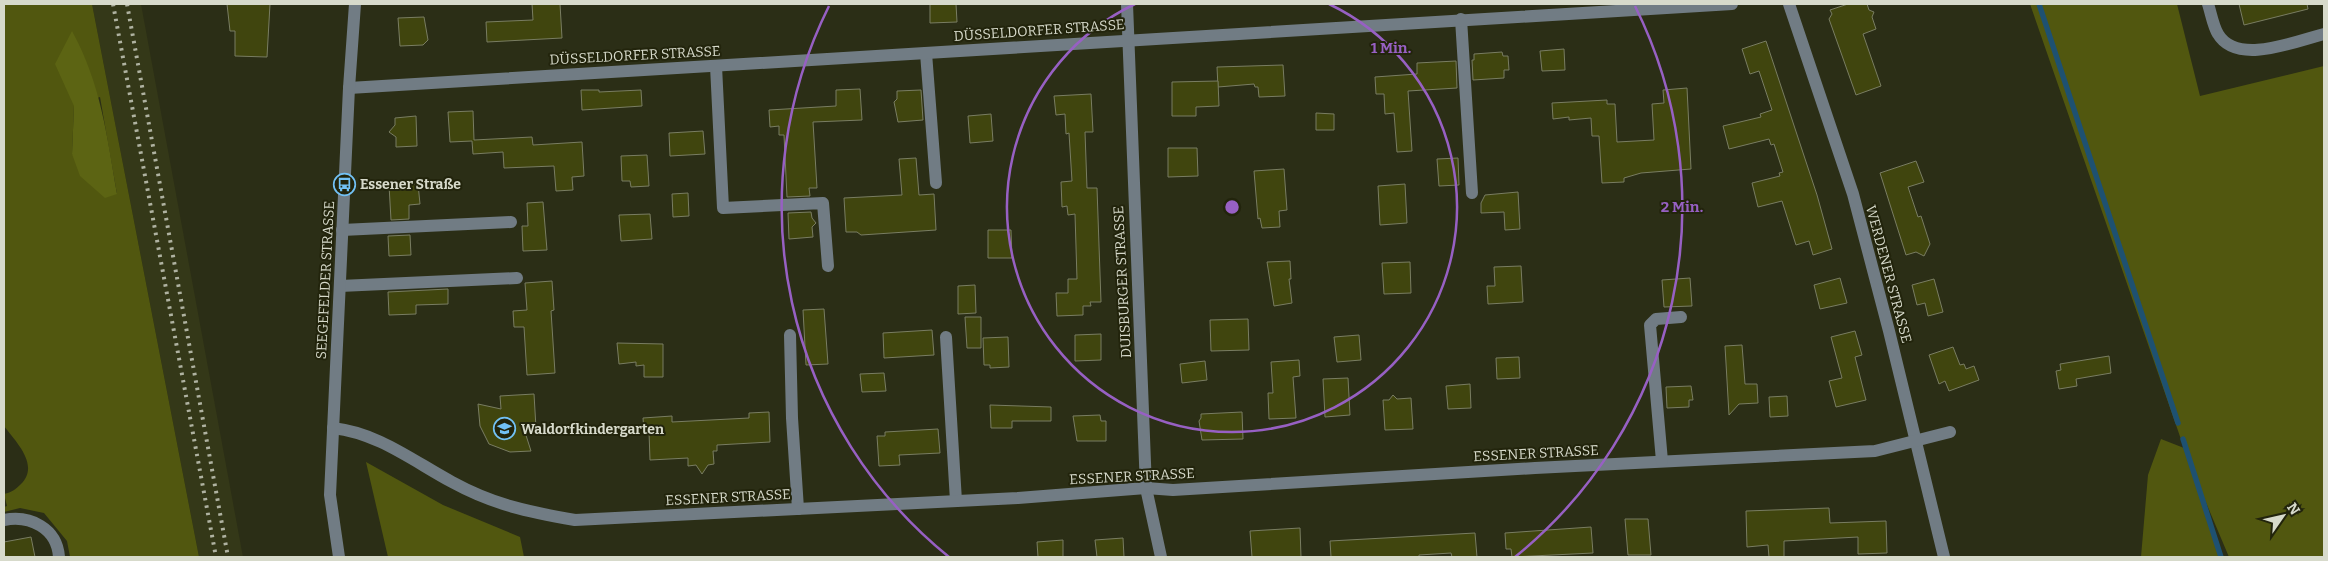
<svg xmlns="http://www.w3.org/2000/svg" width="2328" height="561" viewBox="0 0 2328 561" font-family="Bitter,serif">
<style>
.built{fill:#343818}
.green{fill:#51570f;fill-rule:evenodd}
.forest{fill:#5c6413}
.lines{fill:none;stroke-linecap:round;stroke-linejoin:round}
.stream{stroke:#1e5171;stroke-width:5.5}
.building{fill:#40450e;stroke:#797d62}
.minor{stroke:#717c84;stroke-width:12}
.rail{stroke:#afb2a1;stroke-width:4;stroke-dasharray:2.5 5;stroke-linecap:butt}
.ring{fill:none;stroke:#9760c3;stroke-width:2.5}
.labels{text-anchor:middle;stroke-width:4;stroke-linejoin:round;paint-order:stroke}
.street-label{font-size:14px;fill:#d7dacb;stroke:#22240c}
.poi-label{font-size:14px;font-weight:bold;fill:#d7dacb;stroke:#22240c;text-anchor:start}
.centre{fill:#9760c3;stroke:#22240c;stroke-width:2.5}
.ring-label{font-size:15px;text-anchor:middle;font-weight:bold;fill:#9760c3;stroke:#22240c;stroke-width:4;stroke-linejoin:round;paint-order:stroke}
</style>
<rect width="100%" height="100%" fill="#2b2e16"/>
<path class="built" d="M92 4H141L243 557H199Z"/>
<g class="green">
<path d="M4 4H92L199 557H70L67 541 44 513 20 508 4 512V507L7 506 4 494C12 492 15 490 21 484 40 465 16 442 4 426ZM100 97 117 194 72 154 74 106Z"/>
<path d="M2030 4H2177L2200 96 2324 66V557H2229L2188 460 2221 557H2141L2148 475 2161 439 2184 448Z"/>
<path d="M366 462 443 505 520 537 524 557H388Z"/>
</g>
<path class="forest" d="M72 31C101 84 107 136 117 194L105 198 80 176 72 154 74 106 55 64Z"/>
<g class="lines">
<g class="stream">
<path d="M2039 4 2178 423"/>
<path d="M2183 439 2221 557"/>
</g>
</g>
<g class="building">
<path d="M227 4H270L267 57 235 56V31H230Z"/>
<path d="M532 4H560L562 38 487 42 486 22 533 20Z"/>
<path d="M930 4H956L957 22 930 23Z"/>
<path d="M1848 4H1867L1869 10 1874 12 1872 17 1876 29 1863 34 1881 86 1856 95 1829 19 1832 14 1830 10Z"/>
<path d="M2239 4H2307L2308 9 2244 25Z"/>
<path d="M424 17 428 40 423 45 400 46 398 18Z"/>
<path d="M1766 41 1817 195 1832 249 1813 255 1809 241 1796 245 1782 201 1758 207 1752 183 1780 176 1779 173 1783 172 1774 144 1771 145 1769 139 1729 149 1723 126 1761 117 1760 114 1772 110 1759 71 1750 74 1742 49Z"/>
<path d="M1564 49 1565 70 1542 71 1540 51Z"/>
<path d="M1502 52 1503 56H1508L1509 70H1504V78L1473 80 1472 60H1474V54Z"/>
<path d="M1456 61 1457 88 1408 91 1412 151 1397 152 1394 113 1385 114 1384 94H1376L1375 77 1417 74V63Z"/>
<path d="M1283 65 1285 96 1259 97 1258 87H1255L1254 84 1218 87 1217 67Z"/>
<path d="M1218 81 1219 106 1196 107V116H1172V82Z"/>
<path d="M1687 88 1691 169 1641 173 1624 178V182L1602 183 1599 136H1592L1591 118 1569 120V117L1553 119 1552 103 1607 100V104H1615L1617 142 1654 140 1652 104 1664 103 1663 90Z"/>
<path d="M860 89 862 120 813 122 817 188H809L810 196 787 197 784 135H779V126L770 127 769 110 836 106V90Z"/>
<path d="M581 90H599V92L641 90 642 106 582 110Z"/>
<path d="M921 90 923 120 898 122 894 102 897 99V91Z"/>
<path d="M1091 94 1093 132H1085L1087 188H1097L1101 302H1090L1091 306H1083V315L1057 316 1056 293H1068V279H1077L1075 214 1068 215 1067 206 1062 207 1061 182 1072 181 1069 133 1066 134 1065 114 1056 115 1054 96Z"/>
<path d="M473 111 474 140 532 137 533 145 582 142 584 176 572 177 573 190 556 191 554 166 504 168 503 152 473 154 472 141 450 142 448 112Z"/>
<path d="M1316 113 1334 114V130H1316Z"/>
<path d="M991 114 993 141 970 143 968 116Z"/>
<path d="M416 116 417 146 396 147V137L389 132 395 125V118Z"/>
<path d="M703 131 705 154 670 156 669 133Z"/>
<path d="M1168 148H1197L1198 176 1168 177Z"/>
<path d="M647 155 649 186 631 187 630 181H622L621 156Z"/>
<path d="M916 158 919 195 934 194 936 230 861 235 857 232H846L844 198 902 195 899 159Z"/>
<path d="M1458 158 1459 185 1439 186 1437 159Z"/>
<path d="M1916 161 1924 182 1908 187 1918 217 1921 216 1930 244 1924 256 1916 252 1906 255 1880 173Z"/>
<path d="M1284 169 1287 210 1279 211 1280 227 1262 228 1260 218 1258 219 1254 171Z"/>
<path d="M418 184 420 204 409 205V219L391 220 389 185Z"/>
<path d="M1405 184 1407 223 1380 225 1378 186Z"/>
<path d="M1518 192 1520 229 1505 230 1504 212 1481 213V203L1485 195Z"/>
<path d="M688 193 689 216 673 217 672 194Z"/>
<path d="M543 202 547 250 523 251 522 226H528L527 203Z"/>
<path d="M811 212 812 218 816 223 812 227 813 237 789 239 788 213Z"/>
<path d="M650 214 652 239 621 241 619 215Z"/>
<path d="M988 230H1011L1012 258H988Z"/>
<path d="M410 235 411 255 389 256 388 236Z"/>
<path d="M1290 261 1291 279H1289L1292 303 1274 306 1267 262Z"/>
<path d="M1410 262 1411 293 1384 294 1382 263Z"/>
<path d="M1521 266 1523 302 1488 304 1487 286H1495L1494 267Z"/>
<path d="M1690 278 1692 306 1664 307 1662 280Z"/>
<path d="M1840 278 1847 303 1820 309 1814 285Z"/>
<path d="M1934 279 1943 312 1928 316 1925 303 1917 305 1912 285Z"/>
<path d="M552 281 554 310 551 311 555 373 527 375 524 327H514L513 311 527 310 525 283Z"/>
<path d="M975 285 976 313 958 314V286Z"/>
<path d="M448 289V304L416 305V314L389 315 388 292Z"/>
<path d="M824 309 828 364 806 365 803 310Z"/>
<path d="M965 317H981V348H967Z"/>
<path d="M1248 319 1249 350 1211 351 1210 320Z"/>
<path d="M932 330 934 355 884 358 883 333Z"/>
<path d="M1855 331 1862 355 1855 357 1866 400 1836 407 1829 381 1842 378 1831 337Z"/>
<path d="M1101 334V360L1075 361V335Z"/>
<path d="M1359 335 1361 360 1337 362 1334 337Z"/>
<path d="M1008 337 1009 367 990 368V365H984L983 338Z"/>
<path d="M617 343 663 344V377H644V365L636 366V362L619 364Z"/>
<path d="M1742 345 1745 384H1757L1758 403 1739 404 1729 415 1725 346Z"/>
<path d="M1953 347 1960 365 1964 364 1966 369 1974 366 1979 380 1949 391 1945 381 1939 384 1929 355Z"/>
<path d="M2109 356 2111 373 2076 379 2077 386 2059 389 2056 371 2061 370 2060 364Z"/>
<path d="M1519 357 1520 378 1497 379 1496 358Z"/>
<path d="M1299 360 1300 376 1293 377 1296 418 1269 419 1268 393H1273L1271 362Z"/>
<path d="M1205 361 1207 380 1182 383 1180 364Z"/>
<path d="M884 373 886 391 862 392 860 374Z"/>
<path d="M1348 378 1350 415 1325 417 1323 379Z"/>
<path d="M1470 384 1471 408 1448 409 1446 386Z"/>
<path d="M1691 386 1693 400H1689V407L1667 408 1666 387Z"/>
<path d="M534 394 536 428 524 429 531 451 510 452 489 444 480 426 478 404 501 409 500 396Z"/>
<path d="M1393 395 1397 399 1411 398 1413 429 1385 430 1383 400H1389Z"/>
<path d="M1787 396 1788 416 1770 417 1769 397Z"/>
<path d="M990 405 1051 407V421H1012V428H991Z"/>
<path d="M769 412 770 442 717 445V451H713L714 464 708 465 702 474 696 465 688 466V458L650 460 649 432H644L643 418 672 416V422L749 418V413Z"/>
<path d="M1242 412 1243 439 1202 440 1199 421 1201 418V414Z"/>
<path d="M1100 415 1101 421H1106V441H1077L1073 416Z"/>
<path d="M938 429 940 453 899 455 900 465 879 466 877 436H885V432Z"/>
<path d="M1829 508 1830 523 1886 521 1887 553 1858 554V537L1784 541V557H1769L1768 545 1747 547 1746 511Z"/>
<path d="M1625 519H1648L1651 555H1628Z"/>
<path d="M1591 527 1593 553 1512 557 1511 549H1506L1505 533Z"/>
<path d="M1300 528 1301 557H1252L1250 531Z"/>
<path d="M1475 533 1477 557H1452L1451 553 1419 555V557H1331L1330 541Z"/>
<path d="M31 537 35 557H4V542Z"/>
<path d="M1123 538 1124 557H1097L1095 540Z"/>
<path d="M1063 540V557H1038L1037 542Z"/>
</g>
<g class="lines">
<g class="minor">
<path d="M1127 4 1146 488 1161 557"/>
<path d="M1789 4 1853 194 1889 331 1944 557"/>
<path d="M2208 4C2211 13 2213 26 2218 34 2237 66 2296 41 2324 34"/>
<path d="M1461 19 1472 193"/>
<path d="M926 53 936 183"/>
<path d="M716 66 723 208 823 203 828 266"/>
<path d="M349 88 1732 4"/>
<path d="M342 230 511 222"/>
<path d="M340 286 517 278"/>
<path d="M790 335 792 418 798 509"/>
<path d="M946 337 956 501"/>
<path d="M333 428C378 433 413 461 452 482 494 505 529 512 575 520L1018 498 1146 488 1173 490 1535 468 1875 451 1950 432"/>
<path d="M1662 461 1650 325 1656 319 1681 317"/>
<path d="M4 520C30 515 57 528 59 557"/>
<path d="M339 557 330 495 349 88 355 4"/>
</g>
<g class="rail">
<path d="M113 4 216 557"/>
<path d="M127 4 228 557"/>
</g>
</g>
<g class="ring">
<path d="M1329 4A225 225 0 1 1 1135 4"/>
<path d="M949 557A450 450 0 0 1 829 6M1635 6A450 450 0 0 1 1515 557"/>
</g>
<defs>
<symbol id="bus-ring" viewBox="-11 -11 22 22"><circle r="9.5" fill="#22240c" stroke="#72c1f5" stroke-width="1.5"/><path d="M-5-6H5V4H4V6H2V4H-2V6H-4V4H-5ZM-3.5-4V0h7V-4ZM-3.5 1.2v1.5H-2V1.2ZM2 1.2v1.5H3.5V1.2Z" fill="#72c1f5"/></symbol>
<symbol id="school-ring" viewBox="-11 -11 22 22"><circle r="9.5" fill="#22240c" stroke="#72c1f5" stroke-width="1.5"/><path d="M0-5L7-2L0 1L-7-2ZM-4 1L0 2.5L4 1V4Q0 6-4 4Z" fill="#72c1f5"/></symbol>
</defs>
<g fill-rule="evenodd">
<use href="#bus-ring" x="332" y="172" width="25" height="25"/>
<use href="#school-ring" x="492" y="416" width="25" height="25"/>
</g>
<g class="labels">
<g class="street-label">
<text transform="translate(1039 30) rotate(-4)" y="5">DÜSSELDORFER STRASSE</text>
<text transform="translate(635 55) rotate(-3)" y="5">DÜSSELDORFER STRASSE</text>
<text transform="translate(1889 274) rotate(75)" y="5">WERDENER STRASSE</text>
<text transform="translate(325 280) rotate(-87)" y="5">SEEGEFELDER STRASSE</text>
<text transform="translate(1122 282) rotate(-93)" y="5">DUISBURGER STRASSE</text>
<text transform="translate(1536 453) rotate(-3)" y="5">ESSENER STRASSE</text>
<text transform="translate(1132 476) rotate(-3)" y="5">ESSENER STRASSE</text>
<text transform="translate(728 497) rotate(-3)" y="5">ESSENER STRASSE</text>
</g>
<g class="poi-label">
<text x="360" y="189">Essener Straße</text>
<text x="521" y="434">Waldorfkindergarten</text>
</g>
</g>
<circle cx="1232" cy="207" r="8" class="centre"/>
<g class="ring-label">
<text x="1391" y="53">1 Min.</text>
<text x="1682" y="212">2 Min.</text>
</g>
<rect width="2328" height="561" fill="none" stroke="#d7dacb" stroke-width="10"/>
<g transform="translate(2283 516) rotate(56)" stroke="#22240c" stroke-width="4" paint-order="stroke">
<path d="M0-4L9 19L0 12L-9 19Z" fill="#d7dacb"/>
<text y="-8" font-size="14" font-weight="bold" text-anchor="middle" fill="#d7dacb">N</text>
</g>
</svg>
